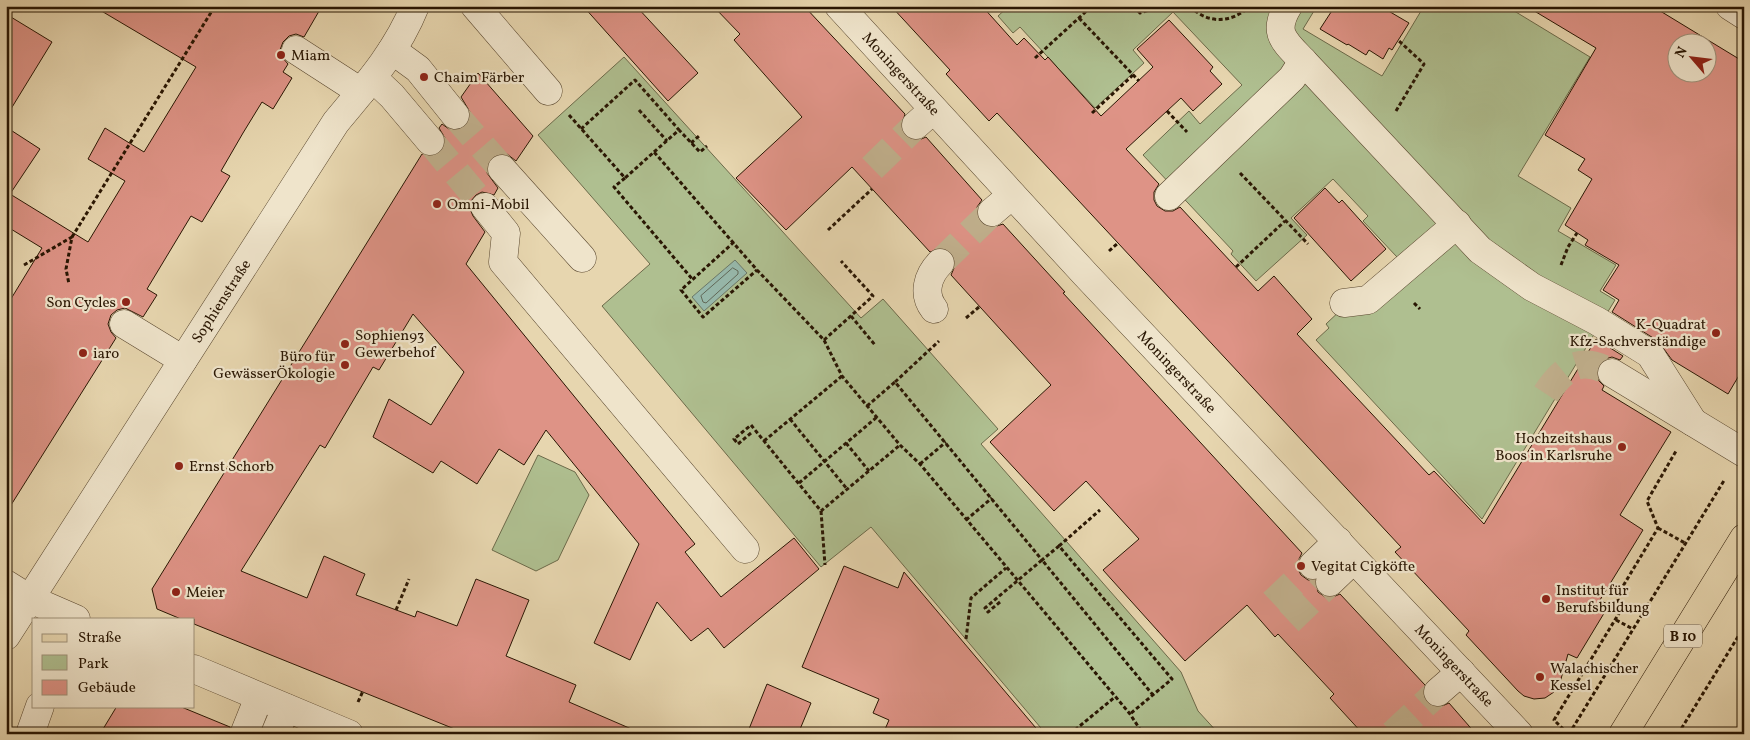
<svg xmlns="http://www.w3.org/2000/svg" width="1750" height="740" viewBox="0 0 1750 740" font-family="Vollkorn,serif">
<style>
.green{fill:#afbf90;stroke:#6c6a4a}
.water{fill:#97b9ac;stroke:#6b7868}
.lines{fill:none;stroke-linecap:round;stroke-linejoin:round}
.shore{stroke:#606858;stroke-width:1}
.building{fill:#de9386;stroke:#291603;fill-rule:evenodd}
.minor-tunnel{stroke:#c1b08d;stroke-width:28;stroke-dasharray:28 14;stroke-linecap:butt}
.minor-casing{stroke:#58462e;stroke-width:29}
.major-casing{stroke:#291603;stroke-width:29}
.path{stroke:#291603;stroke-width:3;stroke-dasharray:4 2.5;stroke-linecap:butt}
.minor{stroke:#efe4cb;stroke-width:28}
.major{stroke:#e7d6af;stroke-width:28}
.poi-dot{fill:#8f2418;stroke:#efe4cb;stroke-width:2}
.labels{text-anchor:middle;stroke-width:4.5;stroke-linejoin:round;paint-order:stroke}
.shield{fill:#efe4cb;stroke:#64543f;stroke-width:1}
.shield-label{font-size:14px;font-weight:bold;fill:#291603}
.poi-label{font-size:15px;fill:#291603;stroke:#efe4cb;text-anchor:start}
.street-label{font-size:15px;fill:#291603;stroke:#efe4cb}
</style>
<rect width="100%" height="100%" fill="#e7d6af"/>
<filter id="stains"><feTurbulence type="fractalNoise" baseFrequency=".004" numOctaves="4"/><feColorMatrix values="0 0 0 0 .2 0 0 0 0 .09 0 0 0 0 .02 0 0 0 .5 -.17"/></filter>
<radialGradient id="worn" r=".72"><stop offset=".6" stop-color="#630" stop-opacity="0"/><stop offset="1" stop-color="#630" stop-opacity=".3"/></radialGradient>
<g class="green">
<path d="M1009 6H1317L1303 29 1382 76 1424 6H1506L1590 57 1518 176 1571 208 1558 231 1616 265 1600 291 1615 300 1482 519 1316 340 1329 328 1326 324 1397 257 1363 221 1368 216 1333 179 1291 218 1307 235 1256 281 1231 254 1233 251 1143 155 1189 111 1200 124 1242 85 1173 12 1133 50 1144 63 1095 108 1020 27 1013 33 998 16Z"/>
<path d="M624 57 861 318 883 299 998 429 981 444 1181 672 1198 711 1219 734H1046L871 527 821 567 602 306 650 264 538 135Z"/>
<path d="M538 455 575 472 589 495 558 560 536 571 492 550Z"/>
</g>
<path class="water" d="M735 260 747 273 704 311 692 297Z"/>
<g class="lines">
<path class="shore" d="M733 268 738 271V274L706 303 703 302 701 296Z"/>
</g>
<g class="building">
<path d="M93 6H322L304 37 296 34 289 36 283 42 280 50 282 57 288 64 283 72 292 78 273 109 262 102 243 133 221 171 230 176 202 222 191 216 147 289 157 295 143 317 125 308 117 310 111 315 108 324 111 332 116 338 6 513V307L42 248 6 226V127L40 149 10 194 88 242 125 181 88 159 105 128 144 152 196 67Z"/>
<path d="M583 6H636L698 73 668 101Z"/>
<path d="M713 6H804L905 114 901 128 905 136 911 140H919L926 137 982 200 977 207V214L980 222 987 227H994L1003 224 1065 292 1063 293 1302 553 1298 561V569L1301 575 1308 580H1315L1318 592 1325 597H1333L1340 594 1425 685 1423 694 1427 703 1433 707H1440L1449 703 1476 734H1363L1330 698 1334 694 1278 634 1275 637 1247 605 1185 661 1103 570 1139 539 1086 481 1054 511 990 442 1051 385 951 275 955 266V258L951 252 943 248 930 252 852 167 786 230 736 178 802 117 734 40 740 34Z"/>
<path d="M891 6H982L1017 45 1024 38 1045 60 1048 57 1101 116 1153 67 1137 49 1169 20 1213 67 1210 71 1222 84 1193 111 1181 98 1126 149 1159 184 1154 192V200L1157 206 1165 211H1173L1180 207 1258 291 1274 276 1312 319 1297 334 1429 475 1434 471 1484 524 1596 339 1623 356 1620 360 1612 357 1605 359 1599 365 1596 373 1599 381 1604 386 1602 390 1671 432 1620 515 1643 530 1600 600 1609 605 1577 658 1568 654 1559 686 1554 692 1545 698 1534 699 1524 696 1518 691 1466 635 1469 631 1395 552 1401 547 997 113 989 121 946 74 950 70Z"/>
<path d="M1335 6H1380L1409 23 1392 50 1389 48 1383 59 1369 50 1366 55 1348 44 1347 45 1320 29Z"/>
<path d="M1526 6H1652L1744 62V367L1728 394 1672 360 1658 341 1612 312 1619 300 1603 290 1619 265 1585 245 1588 240 1565 225 1592 179 1578 170 1585 159 1545 135 1596 48ZM1678 42H1708V72H1678Z"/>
<path d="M6 14 52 42 6 117Z"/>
<path d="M478 73 533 136 516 161 507 154H499L492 157 487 164V173L498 188 494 195 482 192 476 195 471 201 470 209 473 216 485 232 466 264 695 544 685 552 721 597 794 538 819 569 724 648 708 628 691 641 657 602 630 660 594 643 639 544 546 430 524 465 499 449 477 484 441 461 433 473 373 437 389 399 431 425 464 372 413 314 379 370 373 367 325 448 320 445 241 571 307 598 324 556 365 574 356 595 415 617 417 611 457 626 476 579 529 600 506 656 576 685 569 702 643 734H467L194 624V619H181L157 609 152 589 422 154 433 156 440 153 444 147 445 138 439 128 442 124 449 129 457 130 464 127 469 121 470 112 461 97Z"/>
<path d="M1325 188 1339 203 1342 200 1386 249 1351 281 1294 218Z"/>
<path d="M844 566 898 588 904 572 1041 734H883L889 720 873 713 879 699 802 667Z"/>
<path d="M767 684 811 703 798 734H747Z"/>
<path d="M117 706H179L230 727V734H100Z"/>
</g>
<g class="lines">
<g class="minor-tunnel">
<path d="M455 115 502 169"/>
<path d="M430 141 485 207"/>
<path d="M872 168 916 125"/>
<path d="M940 263 992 212"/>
<path d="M1546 394C1564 367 1581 355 1612 373"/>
<path d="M1273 603 1313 565"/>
<path d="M1289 621 1330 582"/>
<path d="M1393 734 1438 692"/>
</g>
<defs>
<g id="minor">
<path d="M475 6 548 91"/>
<path id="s1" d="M839 6 1085 274 1519 734"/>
<path d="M1288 6C1272 33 1284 41 1303 61"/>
<path d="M1730 6 1744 15"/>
<path d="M296 50 361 92"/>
<path d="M392 50 418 69 455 115"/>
<path d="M374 79 392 96 430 141"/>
<path d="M916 125 933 110"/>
<path d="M502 169 582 258"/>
<path d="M1169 196 1292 78 1303 61 1480 250 1532 287 1597 321 1650 354 1693 422"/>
<path d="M485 207 506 233 503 262 745 549"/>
<path d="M992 212 1012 195"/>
<path d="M1344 303 1368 300 1457 224"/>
<path d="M934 309C922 294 928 275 940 263"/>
<path d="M124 324 183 360"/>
<path d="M1612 373 1744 453"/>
<path d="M1313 565 1338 541"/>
<path d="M1330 582 1354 559"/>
<path d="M6 584 30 599 76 619"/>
<path id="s2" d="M6 636 336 122C366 86 397 51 415 6"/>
<path d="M194 669 349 734"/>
<path d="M1438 692 1461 672"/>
<path d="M245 732 259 697"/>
<path d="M30 734 40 706"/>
<path d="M275 734 286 708"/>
</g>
<path id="major" d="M1623 734 1744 538"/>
</defs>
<use href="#minor" class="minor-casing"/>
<use href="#major" class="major-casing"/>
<g class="path">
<path d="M1134 6 1140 13 1162 6"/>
<path d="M1190 6C1208 25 1232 23 1250 6"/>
<path d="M1079 18 1139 81"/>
<path d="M1035 58 1092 6"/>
<path d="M639 110 667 141"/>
<path d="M1167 111 1187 132"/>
<path d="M1396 111 1424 64 1398 40"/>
<path d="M1092 113 1133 75"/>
<path d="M569 115 625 178 654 152 757 270 824 340 842 376 900 445 920 464 1130 714 1143 734"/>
<path d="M581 129 635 80 679 130"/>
<path d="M691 143 699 136"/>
<path d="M654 152 679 130 700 152 707 146"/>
<path d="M1240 173 1308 244"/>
<path d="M625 178 614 187 693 280"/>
<path d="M828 230 872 189"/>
<path d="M72 237 215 6"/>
<path d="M734 242 681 290 703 317 757 270"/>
<path d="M1109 251 1118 243"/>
<path d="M24 265 72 237 66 269 69 284"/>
<path d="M1561 265 1568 247 1577 233"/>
<path d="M1236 267 1285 221"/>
<path d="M1414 303 1420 309"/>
<path d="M851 316 875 345"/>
<path d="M966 318 979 307"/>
<path d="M824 340 873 296 841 261"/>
<path d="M895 382 939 341"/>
<path d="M867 406 895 382 1042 560 1059 546 1172 679 1130 714"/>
<path d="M790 419 847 489"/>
<path d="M751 433 738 444 734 439 751 425 821 511 900 445"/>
<path d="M764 441 842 376"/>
<path d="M846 443 869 471"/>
<path d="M920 464 946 442"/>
<path d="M799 483 877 417"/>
<path d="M821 511 825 565"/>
<path d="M966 520 992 498"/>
<path d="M1658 528 1685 543"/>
<path d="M1059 546 1100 510"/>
<path d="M1000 602 988 612 985 608 1042 560 1153 695"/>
<path d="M396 610 409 579"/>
<path d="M1616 620 1633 629"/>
<path d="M966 639 971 598 1006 568"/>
<path d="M358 702 363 691"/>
<path d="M1070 734 1115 697"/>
<path d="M1568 734 1554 720 1621 610 1617 596 1658 528 1647 501 1676 451"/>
<path d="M1569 734 1725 479"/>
<path d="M1678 734 1744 627"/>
</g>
<use href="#minor" class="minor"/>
<use href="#major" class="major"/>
</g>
<g class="poi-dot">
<circle cx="281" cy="55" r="5"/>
<circle cx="424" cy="77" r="5"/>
<circle cx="437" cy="204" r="5"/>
<circle cx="126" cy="302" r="5"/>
<circle cx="1716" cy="333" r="5"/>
<circle cx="345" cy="344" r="5"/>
<circle cx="83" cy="353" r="5"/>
<circle cx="345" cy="365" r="5"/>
<circle cx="1622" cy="447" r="5"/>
<circle cx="179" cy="466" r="5"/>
<circle cx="1301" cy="566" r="5"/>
<circle cx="176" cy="592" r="5"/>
<circle cx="1546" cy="599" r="5"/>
<circle cx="1540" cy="677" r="5"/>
</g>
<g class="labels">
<rect class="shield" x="1664" y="624.5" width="38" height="23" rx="4"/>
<g class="shield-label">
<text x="1683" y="641">B 10</text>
</g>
<g class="poi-label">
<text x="291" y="60">Miam</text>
<text x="434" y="82">Chaim Färber</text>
<text x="447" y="209">Omni-Mobil</text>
<text x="116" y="307" text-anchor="end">Son Cycles</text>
<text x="1706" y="329" text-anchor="end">K-Quadrat<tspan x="1706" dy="17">Kfz-Sachverständige</tspan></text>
<text x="355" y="340">Sophien93<tspan x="355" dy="17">Gewerbehof</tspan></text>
<text x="93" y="358">iaro</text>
<text x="335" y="361" text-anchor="end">Büro für<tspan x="335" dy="17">GewässerÖkologie</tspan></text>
<text x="1612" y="443" text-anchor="end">Hochzeitshaus<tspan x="1612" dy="17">Boos in Karlsruhe</tspan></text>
<text x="189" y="471">Ernst Schorb</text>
<text x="1311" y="571">Vegitat Cigköfte</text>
<text x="1556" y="595">Institut für<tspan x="1556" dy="17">Berufsbildung</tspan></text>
<text x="186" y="597">Meier</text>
<text x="1550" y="673">Walachischer<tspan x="1550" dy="17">Kessel</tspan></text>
</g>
<g class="street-label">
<text dy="5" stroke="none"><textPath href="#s1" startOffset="92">Moningerstraße</textPath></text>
<text dy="5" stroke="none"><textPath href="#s2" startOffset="398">Sophienstraße</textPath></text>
<text dy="5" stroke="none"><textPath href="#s1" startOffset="498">Moningerstraße</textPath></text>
<text dy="5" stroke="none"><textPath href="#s1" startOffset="902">Moningerstraße</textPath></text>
</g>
</g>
<rect width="1750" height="740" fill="none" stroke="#e7d6af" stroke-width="25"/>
<rect x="8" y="8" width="1735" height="725" fill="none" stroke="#291603" stroke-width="2.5"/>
<rect x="12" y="12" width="1725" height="715" fill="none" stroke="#291603"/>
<rect x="32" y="618" width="162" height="90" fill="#efe4cb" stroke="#a0927b"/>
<rect x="42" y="634" width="25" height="8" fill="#e7d6af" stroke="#a0927b"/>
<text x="78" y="642" font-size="15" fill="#291603">Straße</text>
<rect x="42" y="655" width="25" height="15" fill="#afbf90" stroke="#a0927b"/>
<text x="78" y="668" font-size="15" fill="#291603">Park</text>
<rect x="42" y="680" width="25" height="15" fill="#de9386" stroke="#a0927b"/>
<text x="78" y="692" font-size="15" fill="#291603">Gebäude</text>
<g transform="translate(1692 58) rotate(298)"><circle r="24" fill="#efe4cb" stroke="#a0927b"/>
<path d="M0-4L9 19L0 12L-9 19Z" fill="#8f2418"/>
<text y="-8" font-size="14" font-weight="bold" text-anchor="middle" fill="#291603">N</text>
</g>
<rect width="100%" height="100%" filter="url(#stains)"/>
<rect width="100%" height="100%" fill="url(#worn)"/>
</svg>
